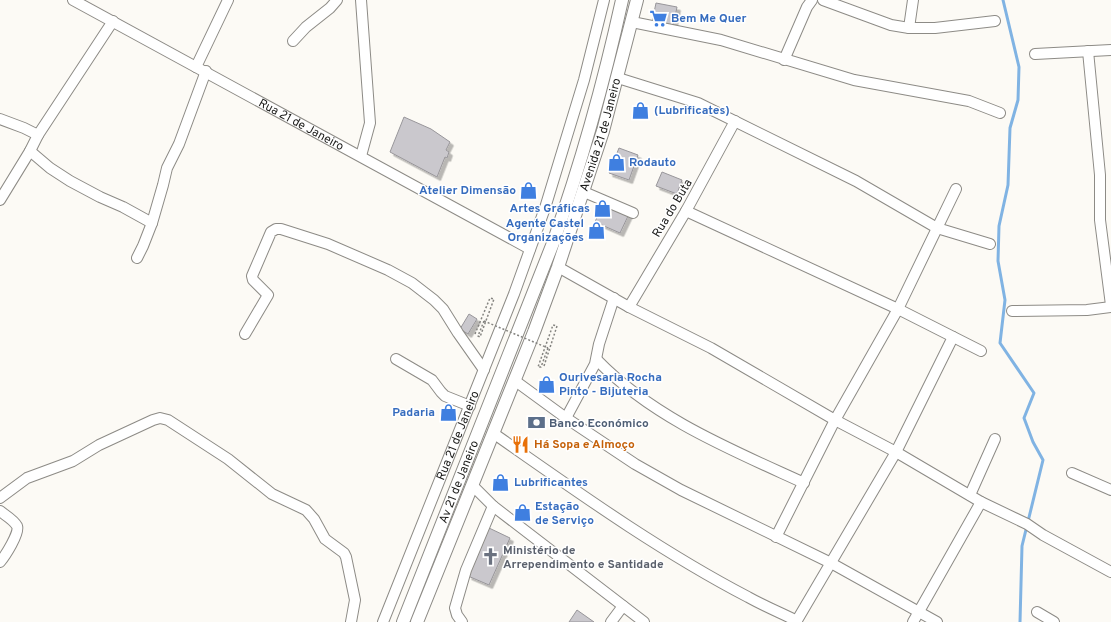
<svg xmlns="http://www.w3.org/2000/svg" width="1111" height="622" viewBox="0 0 1111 622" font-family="Overpass,sans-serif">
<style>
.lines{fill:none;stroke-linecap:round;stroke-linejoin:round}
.stream{stroke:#80b3e3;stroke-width:3}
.building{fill:#cac8cd;stroke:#98969a;filter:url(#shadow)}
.minor-casing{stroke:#8d8b86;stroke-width:12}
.major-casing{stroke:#8d8b86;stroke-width:14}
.path{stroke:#858480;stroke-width:1.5;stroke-dasharray:2 2;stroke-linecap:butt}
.minor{stroke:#fff;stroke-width:10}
.major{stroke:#fff;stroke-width:12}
.path-bridge{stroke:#858480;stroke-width:1.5;stroke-dasharray:2 2;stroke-linecap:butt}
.labels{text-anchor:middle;stroke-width:3;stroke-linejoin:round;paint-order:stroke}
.shop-label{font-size:12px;font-weight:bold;fill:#366cbe;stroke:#fff;text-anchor:start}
.street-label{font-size:12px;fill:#1c1c1a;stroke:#fff}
.service-label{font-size:12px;font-weight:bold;fill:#4e5e75;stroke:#fff;text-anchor:start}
.food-label{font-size:12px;font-weight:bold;fill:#c56008;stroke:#fff;text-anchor:start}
.worship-label{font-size:12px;font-weight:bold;fill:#5b616d;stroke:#fff;text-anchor:start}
</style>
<defs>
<filter id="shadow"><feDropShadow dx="3.5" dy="3.5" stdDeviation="0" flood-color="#0004"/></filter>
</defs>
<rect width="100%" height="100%" fill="#fcfaf5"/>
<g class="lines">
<path class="stream" d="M1003 0 1019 67 1018 100 1010 128 1008 185 999 226 998 261 1005 300 1000 343 1034 393 1024 418 1033 442 1043 460 1022 546 1020 622"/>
</g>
<g class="building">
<path d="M656 3 677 7 673 27 652 22Z"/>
<path d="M404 117 431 129 450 142 446 150 449 152 447 158 445 157 437 177 390 152Z"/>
<path d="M619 148 638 155 629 180 609 173Z"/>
<path d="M662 172 682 180 677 194 656 186Z"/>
<path d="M603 203 629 214 620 233 595 222Z"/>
<path d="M469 314 477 319 468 334 460 329Z"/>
<path d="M489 528 510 538 489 585 468 576Z"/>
<path d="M577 610 594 622H569Z"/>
</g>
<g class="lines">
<defs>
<g id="minor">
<path id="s1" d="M73 0 530 249"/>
<path d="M361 0 370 123 361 156"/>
<path d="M823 0 891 25 909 28H935L995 21"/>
<path d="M632 22 721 40 854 80 969 101 1000 113"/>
<path d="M909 28 913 0"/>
<path d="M293 41 306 27 330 8 337 0"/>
<path d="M1088 51 1100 175V220L1111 305"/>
<path d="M1035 54 1111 50"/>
<path d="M784 60 807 7 812 0"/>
<path d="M196 67 228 0"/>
<path d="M618 78 698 103 856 181 937 228 990 244"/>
<path d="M0 119 24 128 38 135"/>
<path d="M30 151 50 168 70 181 100 197 123 207 152 223"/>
<path d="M584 192 633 213"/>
<path d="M0 200 30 151 38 135 113 21"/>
<path d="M686 211 898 309 981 351"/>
<path d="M137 258 143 246 152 223 163 185 167 168 179 144 206 71"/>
<path d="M558 267 629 307 711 348 835 420 896 452 981 502 1027 524 1043 535 1111 572"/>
<path d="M629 307 686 211 735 121"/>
<path d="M1012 311 1087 310 1111 307"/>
<path d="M245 334 268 295 253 280 252 276 271 232 276 229H281L328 244 388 270 412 283 434 300 443 309 458 333 484 370"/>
<path d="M396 359 432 380 441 392 445 396 470 406"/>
<path d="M597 360C653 418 732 450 804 483"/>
<path d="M514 380 566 418 635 464 681 490 831 563 937 622"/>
<path d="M566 418 595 364 599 344 614 298"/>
<path d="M493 433C576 491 658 550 748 597 764 606 781 613 797 621"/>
<path d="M1072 473 1111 490"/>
<path d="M472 485 493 506 644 622"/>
<path d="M970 495 995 439"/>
<path d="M0 498 27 478 73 461 99 445 153 420 160 418 168 420 228 459 272 494 306 510 314 519 325 539 344 553 346 557 355 600 351 622"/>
<path d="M0 511C5 515 14 520 17 526 20 533 5 556 0 562"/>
<path d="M776 537 835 420 898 309 956 189"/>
<path d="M1037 612 1054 622"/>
<path id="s2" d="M383 622 514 294 545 208 584 80 604 0"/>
<path d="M462 622 457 615 455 608 466 570 493 506"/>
<path d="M611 622 623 606"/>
<path d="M796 622 896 452 953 337"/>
<path d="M913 622 981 502"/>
</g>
<g id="major">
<path id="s3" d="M403 622 553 243C581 164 604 82 622 0"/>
<path id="s4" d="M417 622 534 332 558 267 603 131 637 0"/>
</g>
</defs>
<use href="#minor" class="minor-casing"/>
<use href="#major" class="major-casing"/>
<g class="path">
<path d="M475 334 490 298 494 299 480 337 478 336 484 321"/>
<path d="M544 366 557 326 553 325 538 367H541L548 348"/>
</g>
<use href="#minor" class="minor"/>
<use href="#major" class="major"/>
<path class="path-bridge" d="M484 321 548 348"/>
</g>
<defs>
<symbol id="supermarket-bare" viewBox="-9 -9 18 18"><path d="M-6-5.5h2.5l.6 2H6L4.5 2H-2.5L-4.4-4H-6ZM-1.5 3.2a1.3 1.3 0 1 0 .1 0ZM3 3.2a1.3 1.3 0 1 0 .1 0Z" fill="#3f7fe0" stroke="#fff" stroke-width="2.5" paint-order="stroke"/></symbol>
<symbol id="shop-bare" viewBox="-9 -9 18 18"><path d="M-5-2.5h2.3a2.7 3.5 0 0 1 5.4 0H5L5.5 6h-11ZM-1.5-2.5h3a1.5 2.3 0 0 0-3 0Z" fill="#3f7fe0" stroke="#fff" stroke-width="2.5" paint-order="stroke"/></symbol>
<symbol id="bank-bare" viewBox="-9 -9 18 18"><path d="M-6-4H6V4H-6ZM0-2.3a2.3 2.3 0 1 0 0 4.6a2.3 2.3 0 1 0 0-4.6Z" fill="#5c6f8a" stroke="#fff" stroke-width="2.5" paint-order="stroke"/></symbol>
<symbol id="restaurant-bare" viewBox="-9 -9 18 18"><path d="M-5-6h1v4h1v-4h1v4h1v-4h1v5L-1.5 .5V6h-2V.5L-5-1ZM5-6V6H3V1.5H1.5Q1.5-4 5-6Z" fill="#e8710a" stroke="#fff" stroke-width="2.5" paint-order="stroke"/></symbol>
<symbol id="church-bare" viewBox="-9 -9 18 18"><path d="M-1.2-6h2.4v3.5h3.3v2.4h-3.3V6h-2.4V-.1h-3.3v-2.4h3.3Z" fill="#6b7280" stroke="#fff" stroke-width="2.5" paint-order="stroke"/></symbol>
</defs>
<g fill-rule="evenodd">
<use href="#supermarket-bare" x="646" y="6" width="25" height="25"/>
<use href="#shop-bare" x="628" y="98" width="25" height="25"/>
<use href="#shop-bare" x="604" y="150" width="25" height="25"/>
<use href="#shop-bare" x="516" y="178" width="25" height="25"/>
<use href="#shop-bare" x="590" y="196" width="25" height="25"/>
<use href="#shop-bare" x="584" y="218" width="25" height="25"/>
<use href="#shop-bare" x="534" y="372" width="25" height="25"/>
<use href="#shop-bare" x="436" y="400" width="25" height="25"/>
<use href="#bank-bare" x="524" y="410" width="25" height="25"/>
<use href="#restaurant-bare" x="508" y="432" width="25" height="25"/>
<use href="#shop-bare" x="488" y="470" width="25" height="25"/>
<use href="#shop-bare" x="510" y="500" width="25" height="25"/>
<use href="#church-bare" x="478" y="544" width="25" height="25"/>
</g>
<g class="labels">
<g class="shop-label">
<text x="671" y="22">Bem Me Quer</text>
<text x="654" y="114">(Lubrificates)</text>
<text x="629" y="166">Rodauto</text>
<text x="516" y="194" text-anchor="end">Atelier Dimensão</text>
<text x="590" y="212" text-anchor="end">Artes Gráficas</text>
<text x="584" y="227" text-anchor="end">Agente Castel<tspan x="584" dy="14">Organizações</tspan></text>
<text x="559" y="381">Ourivesaria Rocha<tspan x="559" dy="14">Pinto - Bijuteria</tspan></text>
<text x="435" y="416" text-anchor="end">Padaria</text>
<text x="514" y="486">Lubrificantes</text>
<text x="535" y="510">Estação<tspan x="535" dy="14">de Serviço</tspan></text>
</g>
<g class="street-label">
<text dy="4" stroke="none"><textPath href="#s1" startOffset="260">Rua 21 de Janeiro</textPath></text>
<text dy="4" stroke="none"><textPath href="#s4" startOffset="521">Avenida 21 de Janeiro</textPath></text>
<text transform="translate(672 208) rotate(-59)" y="4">Rua do Buta</text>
<text dy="4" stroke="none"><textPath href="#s2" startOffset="201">Rua 21 de Janeiro</textPath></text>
<text dy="4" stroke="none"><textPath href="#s3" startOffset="151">Av 21 de Janeiro</textPath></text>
</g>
<g class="service-label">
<text x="549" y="427">Banco Económico</text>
</g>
<g class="food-label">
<text x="534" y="448">Há Sopa e Almoço</text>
</g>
<g class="worship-label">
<text x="503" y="554">Ministério de<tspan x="503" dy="14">Arrependimento e Santidade</tspan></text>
</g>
</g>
</svg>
